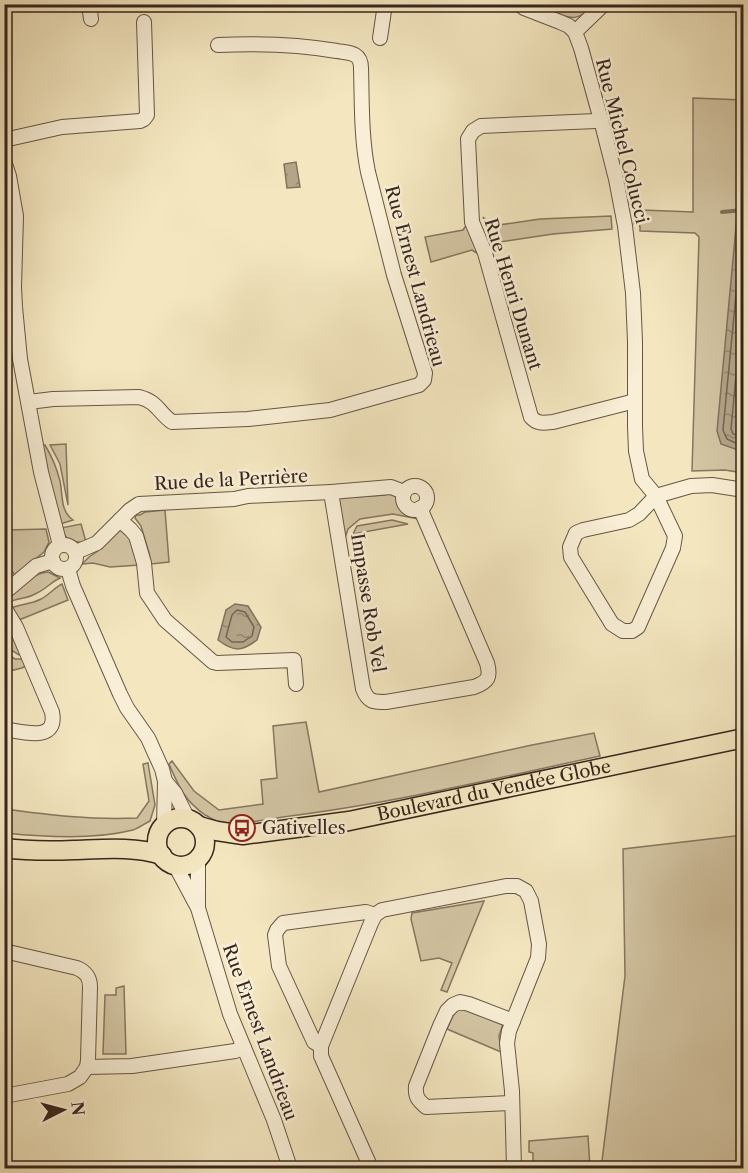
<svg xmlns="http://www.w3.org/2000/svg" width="748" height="1173" viewBox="0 0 748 1173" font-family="'Libre Caslon Text',serif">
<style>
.grass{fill:#d4c6a4;stroke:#867661;stroke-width:1.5}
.water{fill:url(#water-ripples);stroke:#82725e;stroke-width:1.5}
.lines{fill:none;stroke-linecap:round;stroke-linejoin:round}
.shore{stroke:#766554;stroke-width:1.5}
.stream{stroke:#82725e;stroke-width:4}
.minor-casing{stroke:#675646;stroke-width:16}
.major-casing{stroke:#38251e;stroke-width:21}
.minor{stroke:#f8efd6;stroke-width:14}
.major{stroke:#f4e7c0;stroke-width:18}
.labels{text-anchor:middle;stroke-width:5;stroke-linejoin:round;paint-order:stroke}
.street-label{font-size:18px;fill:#38251e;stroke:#f8efd6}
.poi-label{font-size:18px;fill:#38251e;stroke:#f8efd6;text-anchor:start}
</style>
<defs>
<pattern id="water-ripples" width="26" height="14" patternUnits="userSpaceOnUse" patternTransform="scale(1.5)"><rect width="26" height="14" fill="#b4a589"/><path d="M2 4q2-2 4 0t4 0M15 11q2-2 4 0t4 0" fill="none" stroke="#93866f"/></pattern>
</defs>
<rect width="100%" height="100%" fill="#f4e7c0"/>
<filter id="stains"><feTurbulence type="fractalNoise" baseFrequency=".00333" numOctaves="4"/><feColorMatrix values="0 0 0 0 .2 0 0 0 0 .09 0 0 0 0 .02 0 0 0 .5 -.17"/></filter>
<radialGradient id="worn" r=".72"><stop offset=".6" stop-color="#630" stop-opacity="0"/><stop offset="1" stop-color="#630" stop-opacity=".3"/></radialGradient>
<g class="grass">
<path d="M591 5H595C578 21 572 20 551 11L570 6 586 7Z"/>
<path d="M693 98 743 100V473L725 470 692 471 699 237 695 233 640 231V226L634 224V218H641L642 210 693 212Z"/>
<path d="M611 216 612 229 553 234 494 243 483 217 492 226 540 219Z"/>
<path d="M467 224 483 257 472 250 431 262 425 237 463 230Z"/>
<path d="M66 444 68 505 60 464 50 445Z"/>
<path d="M41 445H45C51 455 57 469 60 481 63 495 60 511 73 520L60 524Z"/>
<path d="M387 492 394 494 403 510 416 516 418 519 393 514 360 519 348 529 344 541 338 498 385 495Z"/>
<path d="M165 510 169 562 151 564 149 553 141 526 135 518 136 515H140L145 512Z"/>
<path d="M392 520 408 524 353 534 357 526Z"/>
<path d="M81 524 86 542C74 543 65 541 61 528Z"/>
<path d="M46 529 49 542 44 552 15 575 9 568 7 530Z"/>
<path d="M121 530 130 538 139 565 110 567 93 563 82 564 89 557 98 551 97 547 115 531Z"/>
<path d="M48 572 60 578C51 582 45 590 35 594 27 599 16 598 7 603L8 598C19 588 32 573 48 572Z"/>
<path d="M62 584 68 600 19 620 11 608C21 604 32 604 41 599 49 595 54 588 62 584Z"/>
<path d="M4 616 23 653 19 655 5 646Z"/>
<path d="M4 652 15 659H24L27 665 22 668 5 672Z"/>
<path d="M306 722 319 792 532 745 594 733 600 756C497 778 394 803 290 816 273 818 237 826 222 823 215 821 211 818 205 815 184 800 179 787 169 764L172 761 194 791 219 810 263 804 261 780 277 778 273 726Z"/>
<path d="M148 763 155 805 150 821C144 824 139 828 133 830 93 840 45 837 5 833V809C49 815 91 820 137 818L149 801 143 764Z"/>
<path d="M743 835V1168H604L602 1161 625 976 623 849Z"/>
<path d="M484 901 447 992 441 990 452 963 439 958 421 961 411 919 412 913Z"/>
<path d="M124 986 126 1054H103L105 995H116V988Z"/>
<path d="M460 1007 504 1021 499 1036 501 1052 447 1029 456 1009Z"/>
<path d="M588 1136 590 1168H528V1163L533 1162V1153L529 1152V1141Z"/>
</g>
<g class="water">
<path d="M743 160 744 449 738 450 721 444 717 431 742 163Z"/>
<path d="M296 162 300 187 287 188 284 164Z"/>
<path d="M235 604 248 606 261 627 257 640C241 652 234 652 218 640L226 610Z"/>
</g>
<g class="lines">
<g class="shore">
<path d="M744 211 723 430 727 439 738 444H744"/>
<path d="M744 291 731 429 733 434 744 436"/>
<path d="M237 610 245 612 254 627 252 636 243 642H232L226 637 232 615Z"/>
</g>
<path class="stream" d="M722 212 744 210"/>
<defs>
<g id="minor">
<path d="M89 4 91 19"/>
<path d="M519 4 524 8 560 22 569 26 575 32 581 48 601 120 616 179 625 226 633 293 635 342V426L636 451 642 479 656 496 675 536 673 548 638 627 632 631H623L612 624 571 557 570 547 576 533 583 530 629 520 639 514 656 496"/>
<path d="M575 32 604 4"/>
<path d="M380 38 385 4"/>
<path d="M601 120 596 121 481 126 473 131 468 139 472 222 485 253 531 417C537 424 543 423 553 422L635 401"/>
<path d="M4 140 62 127 140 121 144 119 147 115 144 22"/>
<path d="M4 161 9 176 16 216 14 287 15 307 20 359 41 472 60 545"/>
<path d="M29 402 53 399 139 397C158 402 158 412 172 422L248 419 330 410 419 385 424 380 425 373 394 275 368 172C361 138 362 102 361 68 361 63 360 58 355 55 350 52 342 52 337 51 297 44 258 43 218 45"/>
<circle cx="415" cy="498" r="12"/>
<path d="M331 492 363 689C368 702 373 702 386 702L474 687C488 682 491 677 487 663L420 508"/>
<path d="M656 496 691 486 712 485 744 490"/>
<path d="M120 520 131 530 136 536 144 563 147 593 165 620 213 662 217 663 294 660 296 684"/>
<circle cx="64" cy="557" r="12"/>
<path d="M76 552 97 543 130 510 139 504 234 499 248 496 331 492 391 487 404 492"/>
<path d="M68 569 73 586 120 694 127 708 148 738 162 769 165 781 164 826"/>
<path d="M4 593 36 566 53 561"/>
<path d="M4 607 16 627 52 712C58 743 23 732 4 729"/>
<path d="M165 781 175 793 188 819"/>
<path d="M175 865 198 908 230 1014 274 1120 290 1168"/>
<path d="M198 906V859"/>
<path d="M4 951 77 968C86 972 90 977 90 987L88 1060 87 1067 80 1077 68 1084 4 1096"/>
<path d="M321 1046 314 1042 279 966 275 935 277 930 283 923 366 912 375 915"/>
<path d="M87 1067 132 1066 235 1051 244 1048"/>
<path d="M512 1103 426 1107C418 1100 415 1097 416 1086L440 1026 447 1011 453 1005 460 1002 469 1004 513 1021"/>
<path d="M371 1168 321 1056V1046L371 923 375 915 382 910 506 886H517L526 891 531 901 539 944 538 958 509 1031 507 1043 512 1091 514 1168"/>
</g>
<g id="major">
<circle cx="181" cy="842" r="24"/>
<path id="s1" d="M199 826 217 831 243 835 349 821 744 738"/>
<path d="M4 848C28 851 51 851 74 850 104 849 133 846 162 855"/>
</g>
</defs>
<use href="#minor" class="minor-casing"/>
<use href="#major" class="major-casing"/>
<use href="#minor" class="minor"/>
<use href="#major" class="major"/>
</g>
<defs>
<symbol id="bus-ring" viewBox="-11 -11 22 22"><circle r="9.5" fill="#f8efd6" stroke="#8f2418" stroke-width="1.5"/><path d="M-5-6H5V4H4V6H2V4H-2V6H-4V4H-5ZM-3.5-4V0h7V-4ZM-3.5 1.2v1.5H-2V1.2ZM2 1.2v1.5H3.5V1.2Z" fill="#8f2418"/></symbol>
</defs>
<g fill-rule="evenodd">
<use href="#bus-ring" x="227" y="813" width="30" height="30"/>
</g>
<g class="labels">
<g class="street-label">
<text transform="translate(622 141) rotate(76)" y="6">Rue Michel Colucci</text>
<text transform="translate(415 276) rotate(75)" y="6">Rue Ernest Landrieau</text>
<text transform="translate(513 294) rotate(73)" y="6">Rue Henri Dunant</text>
<text transform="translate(231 480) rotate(-3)" y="6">Rue de la Perrière</text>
<text transform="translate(368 603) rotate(81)" y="6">Impasse Rob Vel</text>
<text dy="6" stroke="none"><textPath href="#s1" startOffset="300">Boulevard du Vendée Globe</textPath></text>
<text transform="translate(260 1032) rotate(70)" y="6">Rue Ernest Landrieau</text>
</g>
<g class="poi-label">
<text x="262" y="834">Gativelles</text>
</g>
</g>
<rect width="748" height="1173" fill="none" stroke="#f4e7c0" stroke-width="24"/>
<rect x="6" y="6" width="736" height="1161" fill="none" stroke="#38251e" stroke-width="3"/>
<rect x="12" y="12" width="724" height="1149" fill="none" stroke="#38251e" stroke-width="1.5"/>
<g transform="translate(63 1110) rotate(84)" stroke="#f8efd6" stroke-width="4.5" paint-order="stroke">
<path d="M0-4.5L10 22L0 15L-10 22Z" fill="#38251e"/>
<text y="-9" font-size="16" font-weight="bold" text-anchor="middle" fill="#38251e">N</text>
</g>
<rect width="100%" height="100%" filter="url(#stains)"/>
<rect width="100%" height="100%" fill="url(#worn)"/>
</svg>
